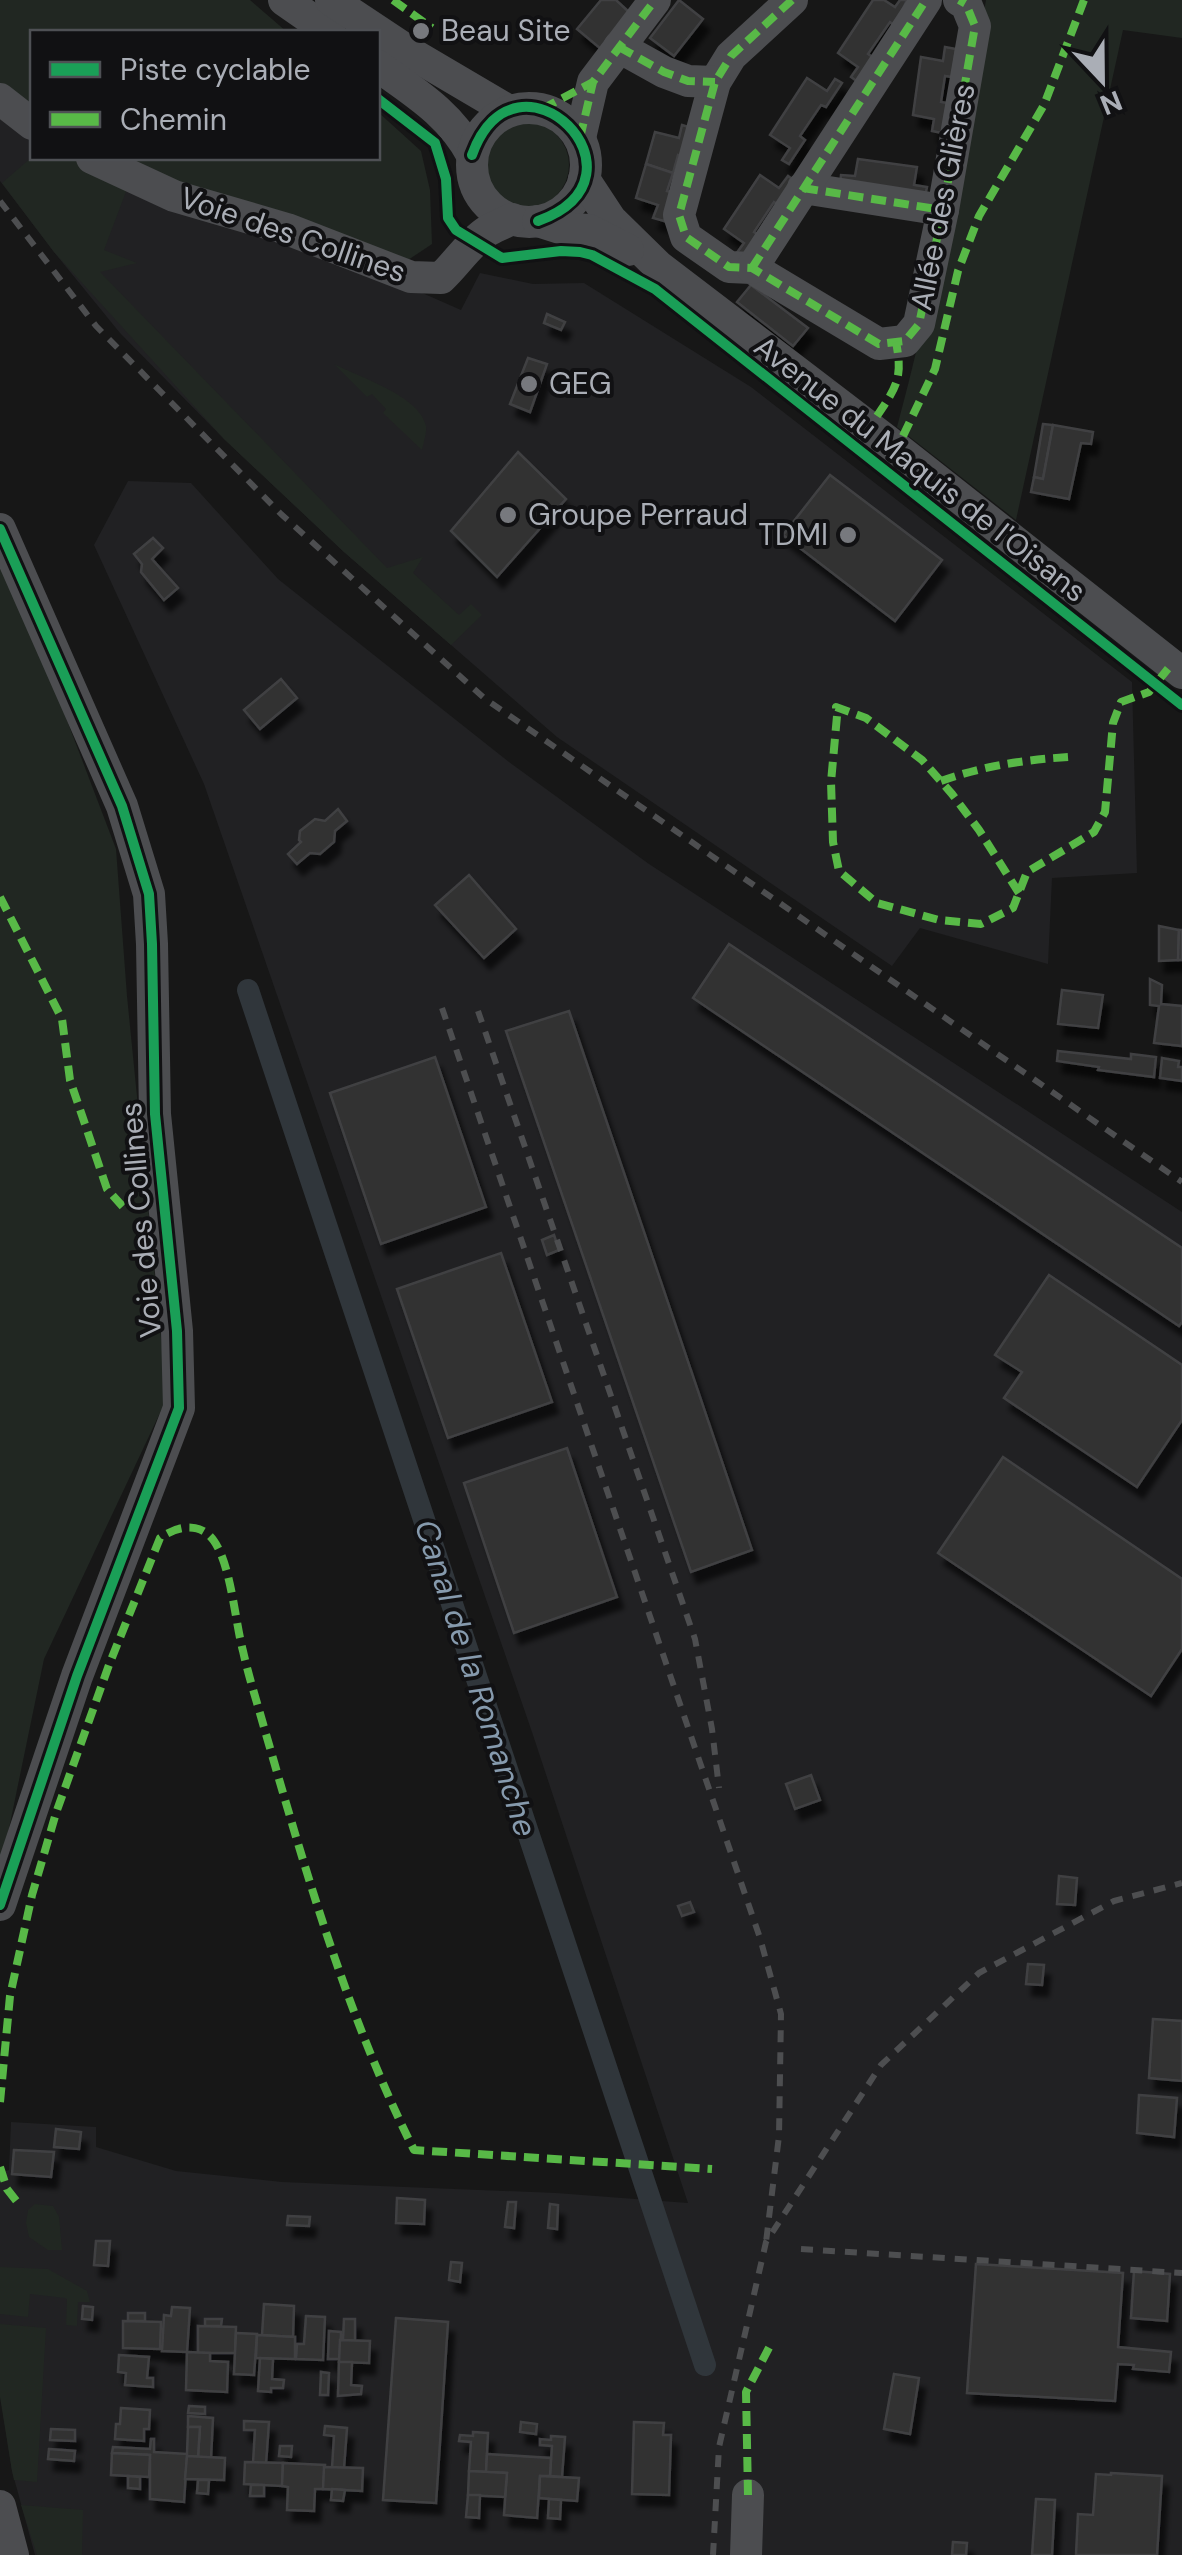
<svg xmlns="http://www.w3.org/2000/svg" width="1182" height="2555" viewBox="0 0 1182 2555" font-family="'DM Sans',sans-serif">
<style>
.built{fill:#212123}
.green{fill:#212722}
.lines{fill:none;stroke-linecap:round;stroke-linejoin:round}
.canal{stroke:#30363b;stroke-width:22}
.building{fill:#313132;stroke:#404143;stroke-width:2.5;filter:url(#shadow)}
.minor{stroke:#4c4d50;stroke-width:32}
.rail{stroke:#4d4e50;stroke-width:6;stroke-dasharray:12 10;stroke-linecap:butt}
.quiet{stroke:#58b947;stroke-width:8;stroke-dasharray:15 8;stroke-linecap:butt}
.cycleway-casing{stroke:#111113;stroke-width:16}
.cycleway{stroke:#1a9f57;stroke-width:10}
.poi-dot{fill:#77797e;stroke:#111113;stroke-width:4}
.labels{text-anchor:middle;stroke-width:8;stroke-linejoin:round;paint-order:stroke}
.poi-label{font-size:30px;fill:#aaaeb6;stroke:#111113;text-anchor:start}
.street-label{font-size:30px;fill:#aaaeb6;stroke:#111113}
.water-label{font-size:32px;font-style:italic;fill:#869aad;stroke:#111113}
</style>
<defs>
<filter id="shadow"><feDropShadow dx="6" dy="11" stdDeviation="2.5" flood-color="#0009"/></filter>
</defs>
<rect width="100%" height="100%" fill="#171717"/>
<g class="built">
<path d="M0 116 32 137V158L189 205 379 274 461 310 480 273 533 284 584 283 751 387 1132 682 1137 873 1052 878 1048 964 920 928 892 966 557 737 344 552 224 439 120 333 54 252 0 181Z"/>
<path d="M128 481 191 483 278 579 509 762 649 864 1182 1212V2555H35L12 2471 0 2394V2173L9 2170 11 2122 96 2127V2147L176 2171 282 2182 556 2193 688 2203 532 1732 204 784 94 545Z"/>
</g>
<g class="green">
<path d="M0 0H250L287 32H32V107L0 84Z"/>
<path d="M986 0H1182V38L1123 30 1016 520 897 427C935 286 961 143 986 0Z"/>
<path d="M378 112 421 151 430 190 432 244 405 262 156 174 121 158H378Z"/>
<circle cx="526" cy="165" r="43"/>
<path d="M32 157 72 158 127 180V189L104 250 137 263 100 272 387 568 423 557 413 573 459 615 471 604 482 615 451 645 344 552 224 439 54 252 2 183Z"/>
<path d="M334 364C359 377 420 396 426 426 427 433 423 444 422 450L383 413 386 409 372 394 367 397Z"/>
<path d="M0 564 55 689 116 849 127 996 167 1398 44 1659 0 1872Z"/>
<path d="M35 2204 53 2206 59 2217 62 2250H48L29 2237 26 2223 28 2210Z"/>
<path d="M0 2267 48 2269 87 2291 90 2302H78L77 2326 66 2325 67 2299 65 2298 30 2294 28 2317 0 2314Z"/>
<path d="M0 2324 46 2328 37 2482 14 2480 12 2471 0 2397Z"/>
<path d="M21 2505 83 2510 82 2555H37Z"/>
</g>
<g class="lines">
<path class="canal" d="M248 990 705 2365"/>
</g>
<g class="building">
<path d="M601 0H616L629 12 601 49 577 29Z"/>
<path d="M679 0 703 19 674 56 650 38Z"/>
<path d="M873 0H884L895 7 900 0H907L895 26 890 22 868 54 874 58 858 82 851 77 858 67 838 53Z"/>
<path d="M945 47 956 49 952 77 945 76 941 102 947 103 942 133 932 131 934 119 913 115 921 57 943 61Z"/>
<path d="M807 78 827 91 835 79 842 83 826 107 821 105 800 136 805 140 789 164 782 160 790 148 770 135Z"/>
<path d="M682 125 692 128 683 156 678 155 673 173 646 164 655 132 679 138Z"/>
<path d="M858 159 917 167 914 185 927 187 925 197 840 185 841 175 855 176Z"/>
<path d="M646 164 673 173 667 191 672 192 664 221 653 218 658 205 636 198Z"/>
<path d="M760 175 779 188 788 176 795 181 779 205 774 202 754 232 759 235 744 259 736 254 744 243 724 229Z"/>
<path d="M751 285 808 328 793 346 737 302Z"/>
<path d="M547 314 565 322 561 330 544 323Z"/>
<path d="M528 358 547 364 530 412 510 404Z"/>
<path d="M1043 424 1053 425 1043 479 1034 477Z"/>
<path d="M1053 425 1093 432 1091 444 1081 443 1069 499 1031 492 1034 477 1043 479Z"/>
<path d="M518 452 566 499 497 577 451 531Z"/>
<path d="M830 475 942 560 895 621 783 535Z"/>
<path d="M153 538 163 548 152 559 178 588 164 600 141 572 142 564 134 554Z"/>
<path d="M281 679 297 698 260 729 244 710Z"/>
<path d="M338 809 347 821 335 831 334 842 320 854 310 853 297 864 288 854 301 842 299 840 300 831 315 819 325 821Z"/>
<path d="M469 875 516 929 484 958 435 905Z"/>
<path d="M1159 926 1179 930 1178 960 1159 961Z"/>
<path d="M1179 930H1182V960H1178Z"/>
<path d="M729 944 1182 1248V1322L1179 1326 693 998Z"/>
<path d="M1150 979 1162 985 1161 1004 1182 1006V1046L1154 1043 1159 1006 1150 1005Z"/>
<path d="M1062 990 1103 995 1098 1028 1058 1024Z"/>
<path d="M569 1011 752 1550 691 1572 506 1031Z"/>
<path d="M1058 1051 1131 1059V1054L1156 1057 1154 1077 1098 1070 1099 1067 1057 1061Z"/>
<path d="M435 1057 486 1207 381 1244 330 1093Z"/>
<path d="M1162 1058 1179 1061 1178 1067H1182V1081L1160 1078Z"/>
<path d="M554 1235 559 1250 547 1255 542 1240Z"/>
<path d="M501 1253 552 1402 448 1438 397 1289Z"/>
<path d="M1049 1275 1182 1365V1420L1137 1487 1004 1398 1022 1372 995 1355Z"/>
<path d="M567 1448 617 1597 514 1633 464 1483Z"/>
<path d="M1003 1457 1182 1579V1649L1151 1696 938 1553Z"/>
<path d="M811 1775 820 1800 795 1809 786 1784Z"/>
<path d="M1059 1876 1077 1878 1075 1905 1057 1904Z"/>
<path d="M690 1902 694 1912 682 1916 678 1906Z"/>
<path d="M1028 1964 1044 1965 1042 1985 1026 1984Z"/>
<path d="M1153 2019 1182 2021V2081L1149 2078Z"/>
<path d="M1139 2095 1177 2098 1174 2137 1137 2133Z"/>
<path d="M56 2129 81 2132 79 2149 54 2147Z"/>
<path d="M14 2150 54 2152 51 2177 12 2174Z"/>
<path d="M397 2198 425 2200 424 2224 396 2223Z"/>
<path d="M508 2202H516L514 2228 505 2227Z"/>
<path d="M550 2204 558 2205 557 2229 548 2228Z"/>
<path d="M288 2216 310 2217 309 2226 287 2225Z"/>
<path d="M96 2241H110L108 2266 94 2265Z"/>
<path d="M451 2262 462 2263 460 2282 449 2280Z"/>
<path d="M976 2264 1123 2273 1118 2347 1171 2352 1169 2372 1133 2369 1134 2365 1118 2364 1115 2401 967 2393Z"/>
<path d="M1134 2271 1170 2274 1167 2321 1131 2318Z"/>
<path d="M264 2304 294 2306 293 2337 262 2335Z"/>
<path d="M83 2306 93 2307 92 2320 82 2319Z"/>
<path d="M172 2307 190 2308 187 2352 162 2351 164 2315 171 2316Z"/>
<rect x="128" y="2313" width="17" height="8"/>
<path d="M306 2316 325 2317 323 2360 296 2359 297 2344H304Z"/>
<path d="M396 2318 448 2322 436 2503 383 2500Z"/>
<path d="M205 2319H222L221 2326H205Z"/>
<path d="M344 2319H355V2341L343 2340Z"/>
<path d="M123 2321 161 2322 160 2349 123 2348Z"/>
<path d="M198 2326 236 2327 235 2353H198Z"/>
<path d="M329 2331 341 2332 340 2359H328Z"/>
<path d="M236 2333 257 2334 254 2375 234 2374Z"/>
<path d="M257 2335 295 2337V2359L256 2358Z"/>
<path d="M340 2340 370 2341 369 2363 339 2362Z"/>
<path d="M187 2352 210 2353V2361L228 2362 227 2392 186 2390Z"/>
<path d="M119 2355 149 2357 147 2378H153V2387L125 2385 126 2373 118 2372Z"/>
<path d="M260 2358 273 2359 272 2379 284 2380 283 2388H271V2392L258 2391Z"/>
<path d="M339 2362H352L351 2385 362 2386 361 2394 338 2396Z"/>
<path d="M321 2372 329 2373 328 2395H320Z"/>
<path d="M894 2374 919 2378 910 2434 884 2429Z"/>
<path d="M189 2406 205 2407V2414L188 2413Z"/>
<path d="M121 2408 150 2410 149 2429H144V2441L115 2439 116 2424H120Z"/>
<path d="M188 2416 213 2418 211 2458 198 2457 200 2427H188Z"/>
<path d="M244 2421 269 2422 266 2464 253 2463 255 2430H244Z"/>
<path d="M521 2422 537 2424 536 2434 520 2432Z"/>
<path d="M634 2422 664 2423 663 2435H671L669 2495 632 2494Z"/>
<path d="M325 2426 347 2428 344 2468H332L334 2436 324 2435Z"/>
<path d="M188 2427H200L198 2457 187 2456 184 2502 150 2499V2455L112 2453 113 2447 150 2449 151 2439H154V2452L187 2454Z"/>
<path d="M51 2429 75 2430V2441L50 2440Z"/>
<path d="M473 2432 488 2433 486 2472 469 2471 471 2442 459 2441 460 2435 473 2436Z"/>
<path d="M551 2436 565 2437 562 2477 550 2476 552 2446 540 2445V2439L551 2440Z"/>
<path d="M280 2446H292L291 2457 279 2456Z"/>
<path d="M49 2449 75 2451 74 2461 48 2459Z"/>
<path d="M112 2453 150 2455 149 2477 111 2475Z"/>
<path d="M487 2454 551 2458 550 2476H540L537 2518 504 2515 507 2473 486 2472Z"/>
<path d="M187 2456 225 2458 224 2480 185 2479Z"/>
<path d="M245 2462 283 2463 282 2486 244 2484Z"/>
<path d="M283 2463 325 2465 323 2489H315L314 2511 287 2510 288 2487 282 2486Z"/>
<path d="M324 2467 363 2468 362 2491 323 2489Z"/>
<path d="M469 2471 507 2473 505 2497 468 2495Z"/>
<path d="M1111 2473 1162 2476 1157 2555H1076L1078 2514 1093 2515 1096 2474 1111 2475Z"/>
<path d="M128 2476 140 2477V2489L128 2488Z"/>
<path d="M540 2476 579 2478 577 2501 539 2498Z"/>
<path d="M198 2480H209L208 2494 197 2493Z"/>
<path d="M251 2485H264V2496H250Z"/>
<path d="M332 2489 345 2490 343 2501 331 2500Z"/>
<path d="M468 2495H480L479 2518 466 2517Z"/>
<path d="M549 2499 561 2500 560 2519 548 2518Z"/>
<path d="M1036 2499 1055 2500 1052 2555H1032Z"/>
<path d="M953 2542 967 2543 966 2555H952Z"/>
</g>
<g class="lines">
<g class="minor">
<path d="M284 0 330 32"/>
<path d="M331 0 414 55 509 111"/>
<path d="M792 0 731 56 715 82 679 215 686 237 729 267 752 268 879 344 905 341 919 324 943 210 975 26 966 4 959 0"/>
<path d="M619 47 664 72 688 81 715 82"/>
<path d="M378 66C414 92 451 114 472 155"/>
<path d="M0 99 32 124"/>
<circle cx="529" cy="165" r="57"/>
<path d="M580 138 593 82 655 0"/>
<path d="M92 158 174 196 287 229 411 277 441 278C457 263 470 242 489 230 496 226 504 223 512 219"/>
<path d="M584 179 611 220 658 266 895 447 1182 673"/>
<path d="M803 188 943 210"/>
<path d="M538 221 560 228 589 230 628 250"/>
<path d="M752 268 926 0"/>
<path d="M0 529 122 806 149 894 152 944 155 1114 177 1331 179 1408 77 1676 0 1905"/>
<path d="M0 2506 13 2555"/>
<path d="M746 2555 748 2495"/>
</g>
<g class="rail">
<path d="M0 201 96 326 281 514 484 698 1182 1182"/>
<path d="M442 1008 760 1938 781 2014 779 2136 766 2242"/>
<path d="M478 1011 695 1639 712 1729 719 1788"/>
<path d="M801 2249 1182 2273"/>
<path d="M713 2555 719 2447 766 2242 881 2065 979 1973 1114 1901 1182 1883"/>
</g>
<g class="quiet">
<path d="M393 0 432 28"/>
<path d="M792 0 731 56 715 82 679 215 686 237 729 267 752 268 879 344 905 341 919 324 943 210 975 26 966 4 959 0"/>
<path d="M619 47 664 72 688 81 715 82"/>
<path d="M542 109 593 82"/>
<path d="M580 138 593 82 655 0"/>
<path d="M803 188 943 210"/>
<path d="M752 268 926 0"/>
<path d="M877 416C897 386 903 378 896 342"/>
<path d="M903 436 935 369 958 271 979 216 1044 105 1084 0"/>
<path d="M941 781C983 766 1023 760 1068 757"/>
<path d="M1019 893 979 830 952 794 922 760 866 718 836 707 837 716 831 782 833 842 839 871 877 903 939 920 981 924 1013 908 1027 872 1094 832 1105 812 1113 723 1121 702 1149 692 1171 665"/>
<path d="M0 897 62 1019 70 1080 107 1189 124 1208"/>
<path d="M0 2102 10 1996 32 1895 56 1813 109 1665 160 1538C177 1526 200 1521 214 1541 231 1565 235 1621 243 1651 247 1669 252 1686 257 1703 301 1855 343 2008 414 2150L712 2169"/>
<path d="M0 2167 7 2189 18 2203"/>
<path d="M748 2495 746 2392 772 2342"/>
</g>
<defs>
<g id="cycleway">
<path d="M378 99 435 143 446 179 448 218 456 230 502 258 561 251 580 252 592 255 655 289 1182 705"/>
<path d="M472 155C516 33 662 176 538 221"/>
<path d="M0 529 122 806 149 894 152 944 155 1114 177 1331 179 1408 77 1676 0 1905"/>
</g>
</defs>
<use href="#cycleway" class="cycleway-casing"/>
<use href="#cycleway" class="cycleway"/>
</g>
<g class="poi-dot">
<circle cx="421" cy="31" r="10"/>
<circle cx="529" cy="384" r="10"/>
<circle cx="508" cy="515" r="10"/>
<circle cx="848" cy="535" r="10"/>
</g>
<g class="labels">
<g class="poi-label">
<text x="441" y="41">Beau Site</text>
<text x="549" y="394">GEG</text>
<text x="528" y="525">Groupe Perraud</text>
<text x="828" y="545" text-anchor="end">TDMI</text>
</g>
<g class="street-label">
<text transform="translate(943 197) rotate(-79)" y="10">Allée des Glières</text>
<text transform="translate(293 235) rotate(19)" y="10">Voie des Collines</text>
<text transform="translate(920 469) rotate(38)" y="10">Avenue du Maquis de l'Oisans</text>
<text transform="translate(141 1220) rotate(-95)" y="10">Voie des Collines</text>
</g>
<g class="water-label">
<text transform="translate(476 1678) rotate(72)" y="11">Canal de la Romanche</text>
</g>
</g>
<rect x="30" y="30" width="350" height="130" fill="#111113" stroke="#4e5054" stroke-width="2.5"/>
<rect x="50" y="62" width="50" height="15" fill="#1a9f57" stroke="#4e5054" stroke-width="2.5"/>
<text x="120" y="80" font-size="30" fill="#aaaeb6">Piste cyclable</text>
<rect x="50" y="112" width="50" height="15" fill="#58b947" stroke="#4e5054" stroke-width="2.5"/>
<text x="120" y="130" font-size="30" fill="#aaaeb6">Chemin</text>
<g transform="translate(1102 80) rotate(158)" stroke="#111113" stroke-width="8" paint-order="stroke">
<path d="M0-8L18 38L0 25L-18 38Z" fill="#aaaeb6"/>
<text y="-15" font-size="28" font-weight="bold" text-anchor="middle" fill="#aaaeb6">N</text>
</g>
</svg>
